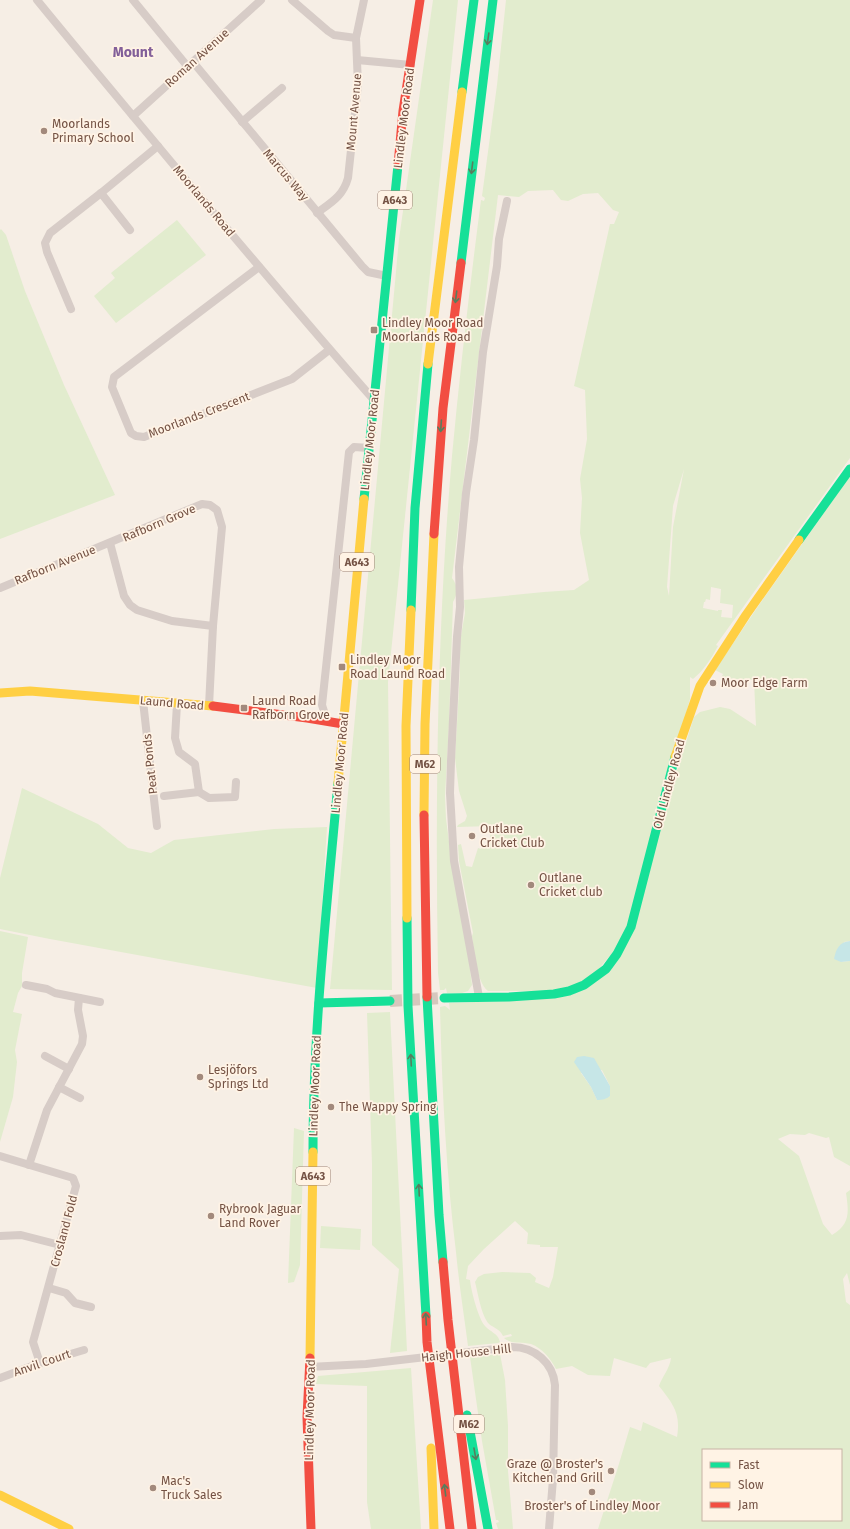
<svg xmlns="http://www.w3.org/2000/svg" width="850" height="1529" viewBox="0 0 850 1529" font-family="'Fira Sans',sans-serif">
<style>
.green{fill:#e2ecce;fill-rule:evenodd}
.water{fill:#c6e6e7}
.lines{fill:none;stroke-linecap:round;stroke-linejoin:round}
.secondary-tunnel{stroke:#d6c7bd;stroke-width:12;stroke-dasharray:12 6;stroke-linecap:butt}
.street{stroke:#d7ccc7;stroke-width:8}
.fast{stroke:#16e098;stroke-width:9}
.slow{stroke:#ffcf43;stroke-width:9}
.jam{stroke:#f24e42;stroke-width:9}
.oneway{stroke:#587d5d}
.poi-dot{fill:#a2897c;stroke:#fff3e5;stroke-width:1.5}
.labels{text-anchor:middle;stroke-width:3.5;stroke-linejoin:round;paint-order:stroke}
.shield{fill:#fff3e5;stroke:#9e8274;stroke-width:1}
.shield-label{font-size:11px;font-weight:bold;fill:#745244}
.street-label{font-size:12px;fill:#745244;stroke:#fff3e5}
.poi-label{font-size:12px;fill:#745244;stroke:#fff3e5;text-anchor:start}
.quarter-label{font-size:14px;font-weight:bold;fill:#825f99;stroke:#fff3e5}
</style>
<rect width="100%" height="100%" fill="#f6eee5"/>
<g class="green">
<path d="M433 0H458L388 682 392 990 330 989 399 239Z"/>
<path d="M506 0H850V458L716 645 718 646C711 659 704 670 693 679L690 677V699L632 909 619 945 597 971 579 983 552 991H488C476 981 474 951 472 936L473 933 459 861 458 845 461 844 466 866 472 867 478 848 481 849 491 838 490 837 492 826 457 827 458 825 465 821 467 816 459 791 455 758 460 672V641L465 613 464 600 544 592 574 590 589 580 580 533 582 498 580 479 587 439 585 390 574 386 610 224H614L619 212 613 210 598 193 583 194 568 201 561 200 553 190 528 191 519 197 498 195 452 578C458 586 458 593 453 602L449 724 445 796 446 819 450 849 466 936 472 985 468 991 462 993H447L446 988 444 990H440L438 973C435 801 437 628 452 456 460 370 470 285 481 200L484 201 485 198 482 196 497 85ZM684 469 673 527 669 596 667 587 673 506ZM711 587 721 589 720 603 733 605 732 618 721 617 722 610H718V611L703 608 704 602H705L706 599 710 600Z"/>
<path d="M177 220 206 255 116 323 94 296 115 278 111 273Z"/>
<path d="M1 229 6 235 25 291 64 385 115 495 0 539V230Z"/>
<path d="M850 476V941L844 942 841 962 850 961V1166L834 1157 829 1137 826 1138 809 1133 805 1135 790 1134 778 1139 799 1156 823 1224 832 1235C850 1224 849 1213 846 1193L850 1190V1285L847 1273 843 1279 846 1302 850 1305V1529H598L618 1467 630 1427 641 1431 643 1422 677 1437C681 1413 673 1404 659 1386 662 1377 670 1368 671 1358L650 1363 646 1368 614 1358 610 1376 588 1375 572 1366 556 1369C551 1359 542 1348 531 1344 521 1341 512 1345 504 1338L512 1336 511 1334 503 1336C500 1329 494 1328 489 1324 481 1315 478 1293 475 1282L478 1277 484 1274 502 1272 530 1273 536 1278 535 1282 549 1288 553 1277 558 1247H540V1245L527 1244 528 1233 515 1221 484 1249 468 1266 466 1279 470 1280C471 1290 478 1318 485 1326 490 1332 498 1333 500 1342L498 1343 468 1346C464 1315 459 1284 456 1252 446 1171 442 1089 440 1007L445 1006 450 1010 449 1003 527 1000 610 970 662 818 694 717 700 712 720 707 730 709 756 726 754 680 721 678 723 674 715 670 759 605ZM602 1070 610 1086V1096L597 1100 591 1087 581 1073ZM703 1450H841V1520H703Z"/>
<path d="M22 788 98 824 128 848 151 853 174 840 274 829 327 827 317 988 50 939 0 929V878Z"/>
<path d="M0 931 28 937 22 973V986L18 993 13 1012 22 1014 15 1050 17 1062 13 1097 0 1142Z"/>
<path d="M390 1012 407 1351 390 1353 399 1269 372 1245V1164L367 1013Z"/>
<path d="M294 1128 304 1131 300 1265 294 1282 288 1283Z"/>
<path d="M321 1226 361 1229 360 1250 320 1248Z"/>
<path d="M500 1354 505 1380 508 1426V1471L513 1529H498L496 1523 499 1522 498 1520H496L482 1441 470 1357Z"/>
<path d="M411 1368 421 1529H371L367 1502V1386L316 1384 318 1376Z"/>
</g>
<g class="water">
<path d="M850 941V961L841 962 834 959C836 949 839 942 850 941Z"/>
<path d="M584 1056 594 1058 610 1086V1096C606 1099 603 1100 597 1100L591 1087 574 1062 577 1057Z"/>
</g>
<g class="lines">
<path class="secondary-tunnel" d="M390 1001 444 998"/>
<g class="street">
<path d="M37 0C90 65 144 129 197 193 256 263 314 332 374 400"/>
<path d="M133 0 188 67"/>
<path d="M292 0 328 31 334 35 356 38"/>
<path d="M357 60 411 65"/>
<path d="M193 62 362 266 368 272 387 276"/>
<path d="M133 116 261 0"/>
<path d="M242 122 282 88"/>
<path d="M101 193 130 230"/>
<path d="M317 213C332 202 343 196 348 178L358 85 356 38 364 0"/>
<path d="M259 267 114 377 112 387 131 433 136 436 144 437 292 379 329 350"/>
<path d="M71 309 47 252 45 243 50 233 101 193 158 146"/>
<path d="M110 543 124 596 130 605 137 610 172 621 213 626"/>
<path d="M0 588 202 504 210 505 217 510 222 527 213 626 209 706"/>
<path d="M143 701 157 826"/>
<path d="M177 704 175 738 179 752 195 764 199 792 209 798 235 797 236 782"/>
<path d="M327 721 322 705 349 452 354 447 369 448"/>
<path d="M164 796 199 792"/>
<path d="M26 985 47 989 55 993 100 1002"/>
<path d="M479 997 454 861 450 793 451 761 457 637 460 607 459 567 466 493 474 440 483 352 497 266 499 239 507 201"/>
<path d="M45 1056 69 1069"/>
<path d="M59 1087 80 1098"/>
<path d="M0 1156 73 1178 76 1186 33 1342 40 1363"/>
<path d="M29 1165 47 1110 82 1044 83 1036 78 1010 79 998"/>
<path d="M0 1236 21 1235 60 1245"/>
<path d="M49 1288 66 1293 75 1303 91 1307"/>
<path d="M309 1367 366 1364 512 1347C535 1347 553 1363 555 1385L553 1479 549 1529"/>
<path d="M0 1378 40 1363 84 1350"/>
</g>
<g class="fast">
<path d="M462 92 474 0"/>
<path d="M461 263 493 0"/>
<path d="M364 499 398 165"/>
<path d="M799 540 850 469"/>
<path d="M411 610 415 508 428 364"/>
<path d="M407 918 408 1006 426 1316"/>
<path d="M427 997 439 1215 443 1262"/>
<path d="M444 998 509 997 554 994 569 991 584 985 606 969 617 954 631 927 675 757"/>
<path d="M319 1003 390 1001"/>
<path d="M313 1152C313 1029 327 906 338 783"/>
<path d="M467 1415 488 1529"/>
</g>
<g class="slow">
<path d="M428 364 462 92"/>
<path d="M0 693 30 691 213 706"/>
<path d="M675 757 700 686 746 615 799 540"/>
<path d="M338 783 364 499"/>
<path d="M424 815 425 724 434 534"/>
<path d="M407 918 406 726 411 610"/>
<path d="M310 1358 313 1152"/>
<path d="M431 1448 434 1529"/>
<path d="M0 1495 69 1529"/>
</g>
<g class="jam">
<path d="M398 165 403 111 420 0"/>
<path d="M434 534 443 408 461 263"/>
<path d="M213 706 307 718 343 724"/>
<path d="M424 815 427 997"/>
<path d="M443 1262 448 1320 472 1529"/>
<path d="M426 1316 427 1342 450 1529"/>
<path d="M310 1358 307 1417 311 1529"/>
</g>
</g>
<defs><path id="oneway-shaft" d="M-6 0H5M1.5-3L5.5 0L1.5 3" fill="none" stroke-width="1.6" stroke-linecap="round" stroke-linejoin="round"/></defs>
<g class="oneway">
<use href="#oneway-shaft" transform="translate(488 39) rotate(98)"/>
<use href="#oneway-shaft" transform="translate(472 168) rotate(97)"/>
<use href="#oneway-shaft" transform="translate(456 297) rotate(97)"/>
<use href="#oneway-shaft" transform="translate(441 426) rotate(94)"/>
<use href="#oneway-shaft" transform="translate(411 1060) rotate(-93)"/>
<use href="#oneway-shaft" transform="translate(419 1190) rotate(-93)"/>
<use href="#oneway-shaft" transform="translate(426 1319) rotate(-93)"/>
<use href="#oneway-shaft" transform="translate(475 1454) rotate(80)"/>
<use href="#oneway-shaft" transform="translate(445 1490) rotate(-97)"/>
</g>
<g class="poi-dot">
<circle cx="44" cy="131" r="4"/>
<rect x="370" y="326" width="8" height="8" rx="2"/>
<rect x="338" y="663" width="8" height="8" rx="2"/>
<circle cx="713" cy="683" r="4"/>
<rect x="240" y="704" width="8" height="8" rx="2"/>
<circle cx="472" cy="836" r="4"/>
<circle cx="531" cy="885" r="4"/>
<circle cx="200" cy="1077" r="4"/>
<circle cx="331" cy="1107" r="4"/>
<circle cx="211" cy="1216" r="4"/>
<circle cx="611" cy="1471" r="4"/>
<circle cx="153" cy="1488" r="4"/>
<circle cx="592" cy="1492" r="4"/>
</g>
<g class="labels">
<g class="shield">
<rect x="378" y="191" width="34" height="18" rx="3"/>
<rect x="340" y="553" width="34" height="18" rx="3"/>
<rect x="410" y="755" width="30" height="18" rx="3"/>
<rect x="296" y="1167" width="34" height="18" rx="3"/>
<rect x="454" y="1415" width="30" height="18" rx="3"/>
</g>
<g class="shield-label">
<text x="395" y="204">A643</text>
<text x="357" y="566">A643</text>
<text x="425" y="768">M62</text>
<text x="313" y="1180">A643</text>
<text x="469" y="1428">M62</text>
</g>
<g class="street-label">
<text transform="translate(197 58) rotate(-42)" y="4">Roman Avenue</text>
<text transform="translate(354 112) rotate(-85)" y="4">Mount Avenue</text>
<text transform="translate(404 118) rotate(-83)" y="4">Lindley Moor Road</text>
<text transform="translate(286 175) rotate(50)" y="4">Marcus Way</text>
<text transform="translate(204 201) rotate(50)" y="4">Moorlands Road</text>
<text transform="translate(199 415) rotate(-21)" y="4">Moorlands Crescent</text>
<text transform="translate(370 440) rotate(-84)" y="4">Lindley Moor Road</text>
<text transform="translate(159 523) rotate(-23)" y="4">Rafborn Grove</text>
<text transform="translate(55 565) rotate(-22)" y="4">Rafborn Avenue</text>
<text transform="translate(172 703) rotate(5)" y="4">Laund Road</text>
<text transform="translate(340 763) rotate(-85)" y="4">Lindley Moor Road</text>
<text transform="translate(150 764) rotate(-96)" y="4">Peat Ponds</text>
<text transform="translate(669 784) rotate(-75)" y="4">Old Lindley Road</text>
<text transform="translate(315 1086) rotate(-88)" y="4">Lindley Moor Road</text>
<text transform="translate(64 1231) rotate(-75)" y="4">Crosland Fold</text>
<text transform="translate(466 1353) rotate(-6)" y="4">Haigh House Hill</text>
<text transform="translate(42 1363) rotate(-19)" y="4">Anvil Court</text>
<text transform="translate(310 1410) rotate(-89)" y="4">Lindley Moor Road</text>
</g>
<g class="poi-label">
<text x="52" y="128">Moorlands<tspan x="52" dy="14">Primary School</tspan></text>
<text x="382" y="327">Lindley Moor Road<tspan x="382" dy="14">Moorlands Road</tspan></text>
<text x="350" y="664">Lindley Moor<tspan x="350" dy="14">Road Laund Road</tspan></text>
<text x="721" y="687">Moor Edge Farm</text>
<text x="252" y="705">Laund Road<tspan x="252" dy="14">Rafborn Grove</tspan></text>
<text x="480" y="833">Outlane<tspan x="480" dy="14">Cricket Club</tspan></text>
<text x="539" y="882">Outlane<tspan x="539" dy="14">Cricket club</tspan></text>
<text x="208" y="1074">Lesjöfors<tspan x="208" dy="14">Springs Ltd</tspan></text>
<text x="339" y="1111">The Wappy Spring</text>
<text x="219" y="1213">Rybrook Jaguar<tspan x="219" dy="14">Land Rover</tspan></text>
<text x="603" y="1468" text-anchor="end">Graze @ Broster's<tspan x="603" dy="14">Kitchen and Grill</tspan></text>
<text x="161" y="1485">Mac's<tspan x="161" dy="14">Truck Sales</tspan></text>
<text x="592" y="1510" text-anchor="middle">Broster's of Lindley Moor</text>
</g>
<g class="quarter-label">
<text x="133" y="57">Mount</text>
</g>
</g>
<rect x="702" y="1449" width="140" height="72" fill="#fff3e5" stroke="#c7b3a5"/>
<rect x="710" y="1462" width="20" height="6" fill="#16e098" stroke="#c7b3a5"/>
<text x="738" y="1469" font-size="12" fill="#745244">Fast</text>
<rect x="710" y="1482" width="20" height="6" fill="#ffcf43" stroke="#c7b3a5"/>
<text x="738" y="1489" font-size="12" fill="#745244">Slow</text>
<rect x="710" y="1502" width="20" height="6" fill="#f24e42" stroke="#c7b3a5"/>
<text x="738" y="1509" font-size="12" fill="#745244">Jam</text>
</svg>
